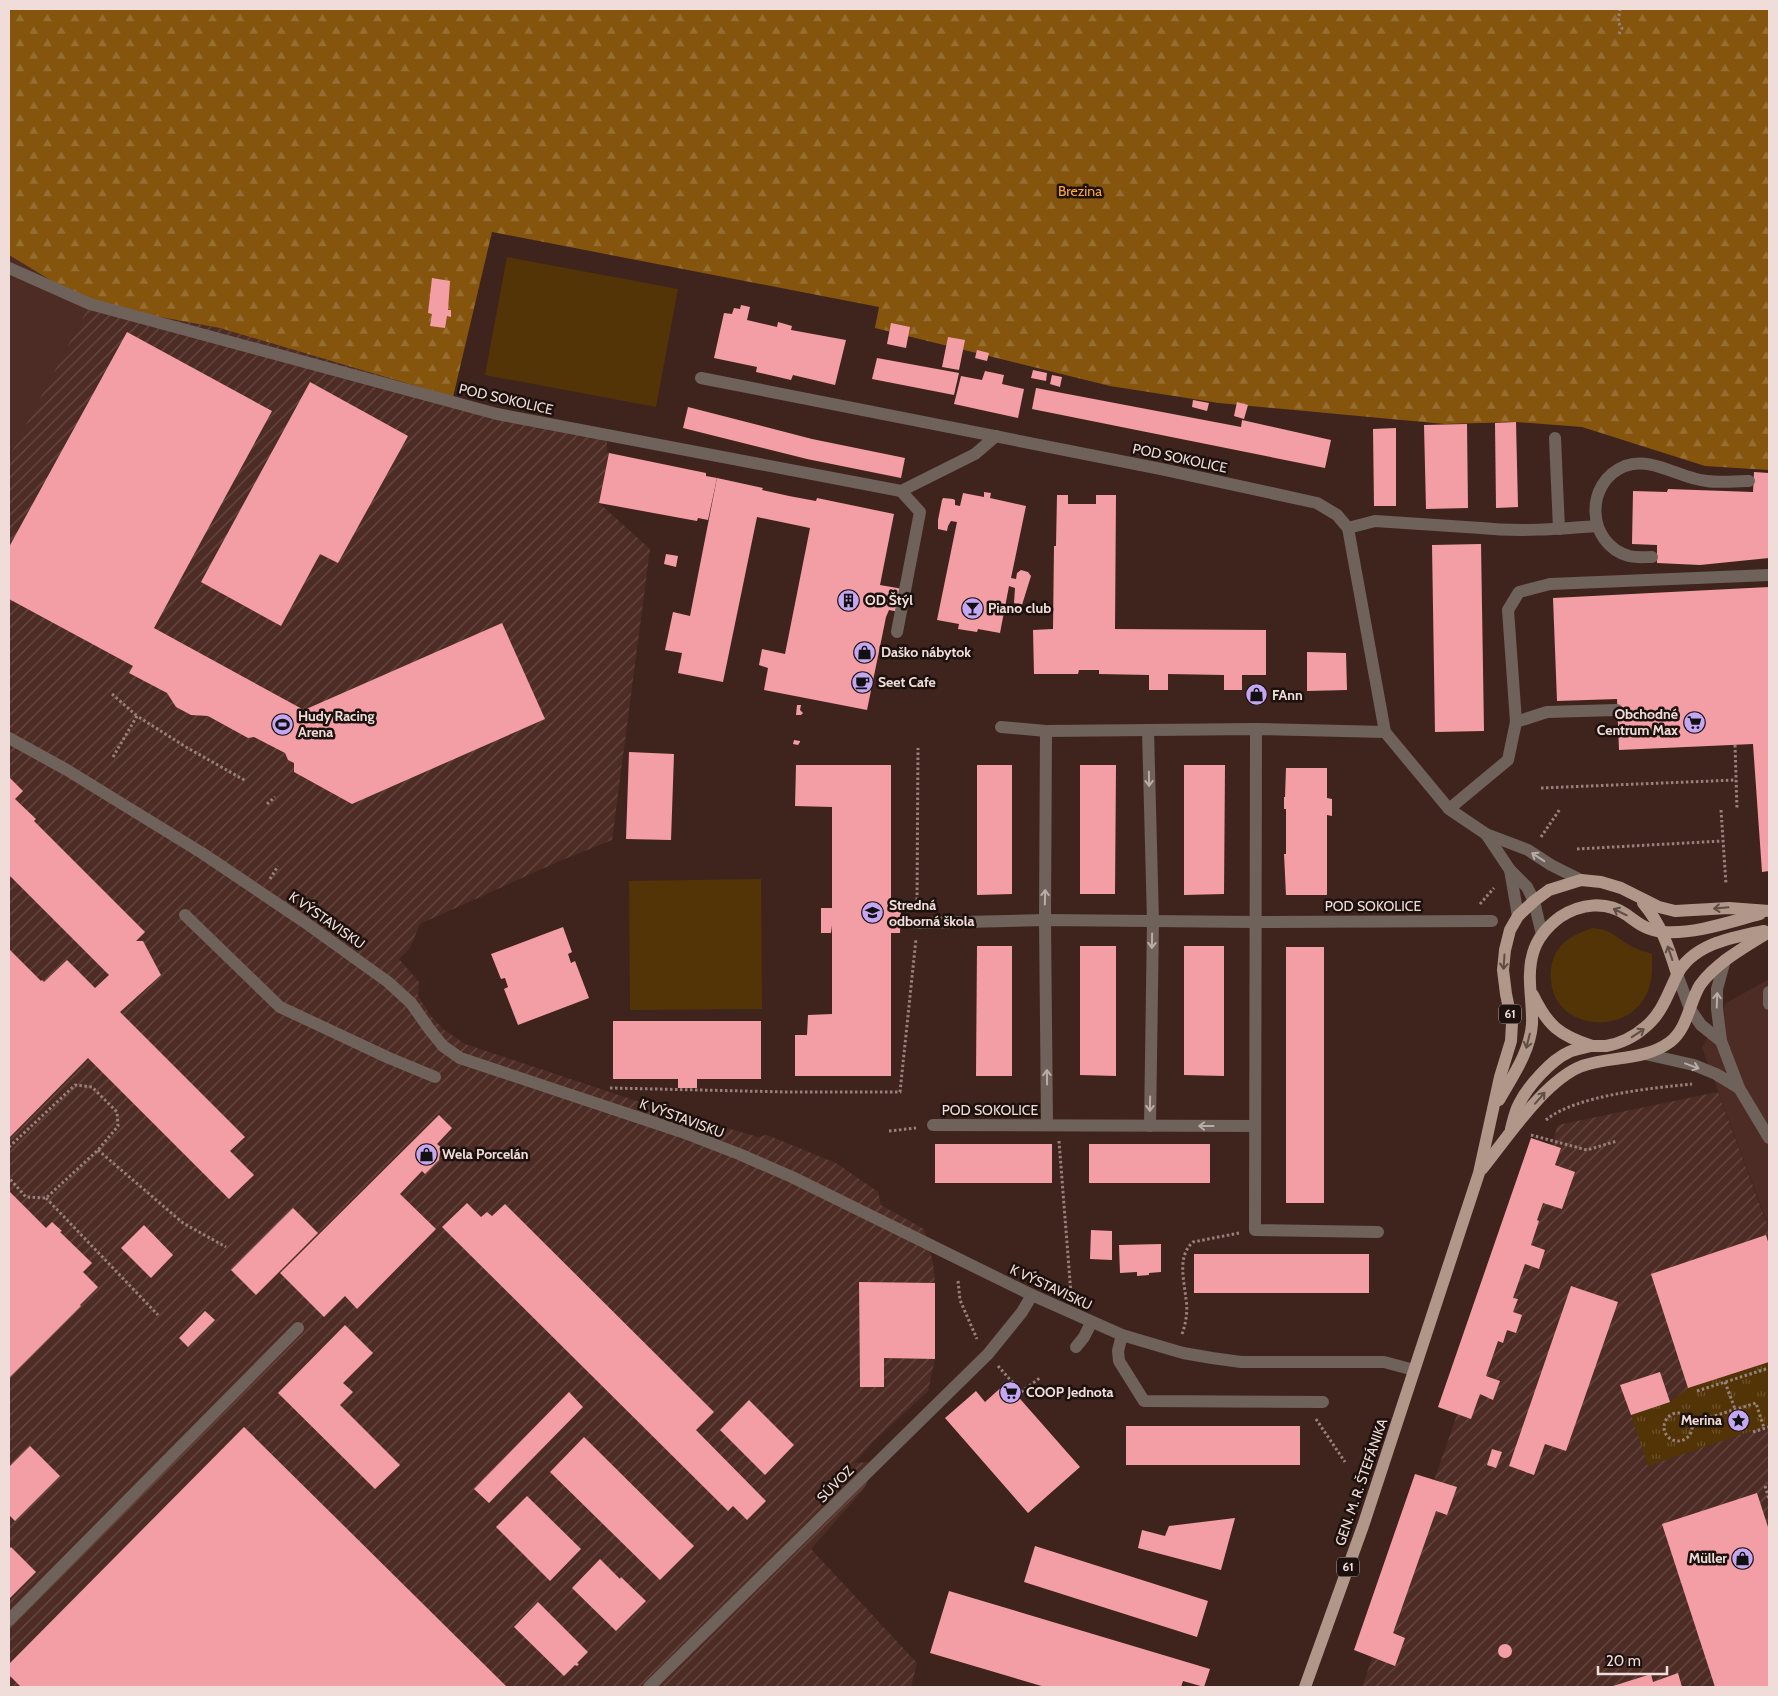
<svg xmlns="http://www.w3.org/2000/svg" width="1778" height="1696" viewBox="0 0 1778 1696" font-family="Cabin,sans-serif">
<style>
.built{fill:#4d2c25}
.industrial{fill:url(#industrial-furrows)}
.green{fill:#533407}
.forest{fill:url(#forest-firs)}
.park{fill:url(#park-tufts)}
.building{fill:#f39ea5}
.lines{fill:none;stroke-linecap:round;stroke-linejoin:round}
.path{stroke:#98817c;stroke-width:3;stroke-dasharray:2.5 2.5;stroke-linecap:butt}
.lane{stroke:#6e625b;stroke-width:12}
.street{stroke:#6e625b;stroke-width:12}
.primary{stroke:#b09789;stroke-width:12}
.oneway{stroke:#bcaca7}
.oneway2{stroke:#5f4d45}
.labels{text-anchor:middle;stroke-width:5;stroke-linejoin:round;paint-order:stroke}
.shield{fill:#1d110e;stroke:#b1a09c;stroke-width:1}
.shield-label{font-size:12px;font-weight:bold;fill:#f0ddd9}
.park-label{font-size:14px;fill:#fea936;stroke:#1d110e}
.street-label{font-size:14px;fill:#f0ddd9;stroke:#1d110e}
.poi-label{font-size:14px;font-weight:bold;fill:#f0ddd9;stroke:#1d110e;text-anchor:start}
</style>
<defs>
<pattern id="industrial-furrows" width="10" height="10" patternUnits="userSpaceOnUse" patternTransform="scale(1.25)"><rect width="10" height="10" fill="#4d2c25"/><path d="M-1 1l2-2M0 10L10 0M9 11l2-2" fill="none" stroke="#674a44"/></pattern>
<pattern id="forest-firs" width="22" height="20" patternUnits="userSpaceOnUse" patternTransform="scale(1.25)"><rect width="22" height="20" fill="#85550e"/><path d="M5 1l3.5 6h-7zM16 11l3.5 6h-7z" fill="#976d30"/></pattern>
<pattern id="park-tufts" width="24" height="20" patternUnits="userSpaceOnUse" patternTransform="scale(1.25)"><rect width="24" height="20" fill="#533407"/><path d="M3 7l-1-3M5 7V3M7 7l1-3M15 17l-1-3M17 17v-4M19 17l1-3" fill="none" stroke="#6c512b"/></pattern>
</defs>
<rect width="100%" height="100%" fill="#3f241e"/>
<g class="built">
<path d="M9 255 90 304 9 457Z"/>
<path d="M1769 979V1227L1702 1048 1726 1003Z"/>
</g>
<g class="industrial">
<path d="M90 304 220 328 453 397 607 437V452L609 453 599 503 650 549 612 840 562 860 420 924 410 948 399 959 419 982 418 996 430 1015 443 1029 465 1044 670 1112 758 1137 767 1135 794 1146 836 1163 878 1192 881 1205 924 1229 933 1263 935 1283H859L860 1387 884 1386V1358L935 1359 928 1391 875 1440 854 1463 877 1462 864 1489 811 1549 917 1663 911 1687H9V457Z"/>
<path d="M1718 1092 1769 1229V1687H1362L1558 1125Z"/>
</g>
<g class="green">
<path d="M507 257 678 289 656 407 485 375Z"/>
<path d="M761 879 762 1009 630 1010 629 881Z"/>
<path d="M1593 928C1612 930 1614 936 1629 945 1636 949 1644 951 1652 954 1652 965 1653 976 1649 988 1631 1041 1546 1031 1551 971 1553 945 1571 935 1593 928Z"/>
</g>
<path class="forest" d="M9 9H1769V470L1705 466 1582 427 1516 422 1445 424 1219 403 1110 386 875 328 879 307 492 232 453 397 220 328 90 304 9 255Z"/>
<path class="park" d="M1769 1362V1425L1648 1466 1631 1415 1670 1402 1688 1388Z"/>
<g class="building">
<path d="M432 278 450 281 448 310H451V317L447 316 445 328 430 326 432 314 428 313Z"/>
<path d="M741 305 750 307 747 320 777 327 778 322 792 326 791 330 846 340 835 385 793 375 791 380 756 372 757 367 714 358 724 313 732 314 734 308 740 309Z"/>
<path d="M891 323 910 327 906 348 887 344Z"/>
<path d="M127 332 272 411 154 628 304 710 502 623 545 719 352 804 294 772V763L288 760 285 753 254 737 248 738 208 716 191 715 176 707 167 693 129 673 133 666 9 599V547Z"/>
<path d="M948 337 965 340 959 370 942 367Z"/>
<path d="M977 350 989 353 987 361 975 358Z"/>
<path d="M877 358 959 373 954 395 872 379Z"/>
<path d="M1033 370 1047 373 1046 381 1031 378Z"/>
<path d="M985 371 1004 375 1002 384 1024 389 1018 418 954 404 961 376 982 380Z"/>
<path d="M1052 375 1062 377 1060 387 1050 384Z"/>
<path d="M310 382 408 436 338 563 320 554 281 626 201 582Z"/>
<path d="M1036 388 1241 427 1242 420 1331 440 1325 468 1032 409Z"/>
<path d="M1193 400 1209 403 1207 411 1192 407Z"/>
<path d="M1237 402 1248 405 1244 419 1234 416Z"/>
<path d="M688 407 812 439 905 458 901 478 807 459 683 428Z"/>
<path d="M1516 422 1518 507 1496 508 1495 423Z"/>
<path d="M1467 424 1468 508 1426 509 1424 425Z"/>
<path d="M1396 428V506H1374L1373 429Z"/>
<path d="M609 453 706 473V476L717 478 708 520 698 518 697 521 599 503Z"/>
<path d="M1754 472 1769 473V558L1700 565 1657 563V545L1632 544 1633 491 1667 492 1668 489 1753 492Z"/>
<path d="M717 478 763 488 762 490 789 496 816 501 817 498 894 514 880 585 903 589 899 612 889 610 886 617 867 710 764 690 768 668 759 665 762 649 785 654 810 528 757 517 723 682 678 673 682 653 665 650 673 612 690 616Z"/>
<path d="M984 492 991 493 990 498 1026 506 1011 578 1016 579 1017 573 1021 570 1028 572 1031 576 1022 605 1014 603 1015 588 1009 586 1000 633 978 629 977 632 958 629 959 624 937 620 957 522 951 521 948 526 947 531 938 529V520L942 500 943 498 953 499 955 500V505L960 506 963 493 984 497Z"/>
<path d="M1057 495H1068V504H1096V495H1116L1115 629 1266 630V675H1242V690H1224V675L1168 674V690H1149V675L1099 674V670H1079L1078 674H1034L1033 630 1053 629 1054 546H1056Z"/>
<path d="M1481 544 1484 731 1435 732 1432 545Z"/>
<path d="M666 554 678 556 676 567 664 564Z"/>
<path d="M1769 587V871L1762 872 1753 744 1619 750 1617 699 1557 701 1553 598Z"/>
<path d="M1307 652 1346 653 1347 690 1307 691Z"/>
<path d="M797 705H801L800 710 803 713 801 715H796Z"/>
<path d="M794 740 800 741V742L798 745 793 744Z"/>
<path d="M629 752 674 754 671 840 626 839Z"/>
<path d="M796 765H891V908H901L900 933H891V1076H795V1035H807L808 1015 832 1014V925L831 933H821V908H832V807L795 806Z"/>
<path d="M977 765H1012V894L977 895Z"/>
<path d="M1080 765H1116L1115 894H1080Z"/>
<path d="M1184 765H1225L1224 894 1184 895Z"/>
<path d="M1286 768H1327V798L1332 799V816L1327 815V895H1286L1284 854H1286V809H1284V797H1285Z"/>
<path d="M9 777 23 791 15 799 36 819 34 821 145 932 136 941H143L161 975 120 1012 245 1137 230 1151 254 1175 229 1199 88 1058 9 1138V949L41 981 42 980 44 982 67 960 95 988 109 975 9 875Z"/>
<path d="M563 927 572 952 568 954 571 963 575 961 589 998 518 1025 504 989 508 987 505 978 501 979 491 954Z"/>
<path d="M977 946H1012V1076H976Z"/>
<path d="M1080 946H1116V1076L1080 1075Z"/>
<path d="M1184 946H1224V1076L1184 1075Z"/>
<rect x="1286" y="947" width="38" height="256"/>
<path d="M613 1021H761V1079H697V1088H678V1079H613Z"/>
<path d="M439 1115 452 1128 437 1144 443 1149 440 1153 439 1160 425 1174 422 1171 400 1194 436 1229 357 1309 345 1296 324 1317 280 1273Z"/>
<path d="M1531 1138 1561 1148 1555 1165 1575 1172 1562 1209 1543 1203 1537 1220 1539 1221 1531 1245 1545 1250 1539 1269 1525 1264 1513 1298 1518 1299 1513 1312 1522 1315 1516 1333 1507 1330 1503 1343 1498 1341 1486 1376 1500 1381 1493 1400 1480 1394 1471 1419 1438 1407Z"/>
<rect x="935" y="1144" width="117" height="39"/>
<rect x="1089" y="1144" width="121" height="39"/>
<path d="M9 1191 46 1228 52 1222 62 1231 60 1232 92 1263 83 1272 98 1287 80 1305 81 1306 9 1378Z"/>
<path d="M467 1203 481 1217 487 1212 492 1216 505 1204 714 1412 696 1430 766 1501 747 1520 733 1506 728 1511 442 1227Z"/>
<path d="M293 1208 318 1233 256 1295 231 1270Z"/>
<path d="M144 1225 173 1255 151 1278 121 1248Z"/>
<path d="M1091 1230 1112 1231V1260L1090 1259Z"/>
<path d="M1766 1235 1769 1245V1362L1688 1388 1651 1274Z"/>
<path d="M1161 1244V1272L1149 1273V1275L1137 1276V1272L1120 1273 1119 1245Z"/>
<rect x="1194" y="1254" width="175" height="39"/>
<path d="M859 1282 935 1283V1359L884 1358V1387H860Z"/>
<path d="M1571 1286 1618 1302 1566 1451 1545 1444 1534 1475 1509 1466Z"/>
<path d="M205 1311 215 1320 188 1347 179 1338Z"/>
<path d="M345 1325 373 1353 343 1383 353 1392 340 1405 400 1465 375 1489 278 1393Z"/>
<path d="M1660 1372 1670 1402 1631 1415 1620 1385Z"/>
<path d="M1006 1383 1080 1467 1028 1513 945 1418 976 1391 985 1402Z"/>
<path d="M569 1392 583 1407 489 1503 474 1489Z"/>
<path d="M749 1400 794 1445 765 1475 720 1430Z"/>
<rect x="1126" y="1426" width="174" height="39"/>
<path d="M244 1427 507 1687H21L9 1675V1664Z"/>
<path d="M584 1437 694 1546 660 1580 550 1472Z"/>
<path d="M30 1446 60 1476 15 1521 9 1515V1467Z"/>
<path d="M1492 1449 1502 1452 1496 1468 1487 1465Z"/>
<path d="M1415 1474 1457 1487 1447 1515 1436 1511 1393 1633 1405 1638 1395 1666 1354 1650Z"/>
<path d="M1757 1493 1769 1530V1687H1715L1662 1524Z"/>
<path d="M527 1496 581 1549 550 1581 496 1527Z"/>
<path d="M1235 1518 1221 1570 1138 1548 1142 1530 1165 1536 1169 1526Z"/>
<path d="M1035 1546 1208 1601 1197 1637 1024 1582Z"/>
<path d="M11 1547 36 1572 9 1599V1549Z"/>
<path d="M600 1559 620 1579 621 1577 646 1601 616 1631 572 1588Z"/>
<path d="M949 1591 1210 1669 1204 1687 1183 1681 1181 1687H1045L930 1653Z"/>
<path d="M538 1602 588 1652 577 1663 579 1664 577 1666 575 1665 564 1676 514 1627Z"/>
<circle cx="1505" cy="1651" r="7"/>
<path d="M1678 1673 1682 1687H1610L1651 1674 1653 1682Z"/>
</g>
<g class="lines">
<g class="path">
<path d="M1619 34 1622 28 1618 22 1620 9"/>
<path d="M112 694 137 716"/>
<path d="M1735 745 1737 809"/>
<path d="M113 757 137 716 186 747 246 781"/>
<path d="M1541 788 1736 780"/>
<path d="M267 804 275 797"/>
<path d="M1721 810 1726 884"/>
<path d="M1541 837 1560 809"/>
<path d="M1577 849 1722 841"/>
<path d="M270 879 278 866"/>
<path d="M1480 904 1494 888"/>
<path d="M917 905 918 748"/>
<path d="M610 1088 788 1092H900L916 939"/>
<path d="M1546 1120C1576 1095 1653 1088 1692 1084"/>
<path d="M889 1131 916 1128"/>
<path d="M1531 1135 1587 1150 1617 1141"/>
<path d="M1059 1141 1071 1294"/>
<path d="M9 1147 75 1085 92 1087 117 1112 118 1126 98 1150 46 1198 26 1197 9 1178"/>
<path d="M98 1150 183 1223 226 1247"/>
<path d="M46 1198 158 1315"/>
<path d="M958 1281 960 1300 977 1339"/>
<path d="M1182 1334C1186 1323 1188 1311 1186 1299 1184 1280 1177 1256 1193 1242L1239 1233"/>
<path d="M998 1366 1021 1392 1041 1377"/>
<path d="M1725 1382 1735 1409"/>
<path d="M1697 1391 1769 1368"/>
<circle cx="1678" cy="1427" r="14"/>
<path d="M1316 1419 1345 1462"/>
<path d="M1691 1423 1756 1403 1764 1428"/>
<path d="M1753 1432 1769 1427"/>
<path d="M1765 1486 1769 1499"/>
</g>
<g class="lane">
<path d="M9 268 90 304 497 414 901 491 975 454 996 436"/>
<path d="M1555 438 1559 529"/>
<path d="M1481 528C1519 532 1558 529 1597 526"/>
<path d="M1652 557C1644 557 1637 558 1629 556 1586 544 1584 482 1625 466 1653 456 1680 479 1707 481 1721 483 1735 481 1749 481"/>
<path d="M897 632 920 512 901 491"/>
<path d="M1516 722 1508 610 1519 592 1550 584 1769 575"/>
<path d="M1449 809 1508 760 1516 722 1547 712 1617 710"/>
<path d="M185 915 280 1007 389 1058 435 1077"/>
<path d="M1725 960 1717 989V1009L1721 1041 1739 1088 1769 1138"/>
<path d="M1677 974 1690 1009 1701 1025 1721 1041"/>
<path d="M1769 1004V992"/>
<path d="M1645 1054 1694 1065 1716 1074 1739 1088"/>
<path d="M1122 1335 1118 1351 1119 1361 1144 1401 1323 1402"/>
<path d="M1076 1347 1084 1337 1091 1323"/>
<path d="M9 1620 298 1328"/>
</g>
<g class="street">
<path d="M701 378 1161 469 1317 503 1337 515 1348 528 1385 732 1449 809 1486 834 1528 850 1551 865 1581 880"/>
<path d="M1348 528 1375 521 1481 528"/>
<path d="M1001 727 1046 731 1256 729 1385 732"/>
<path d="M1256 729 1255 1230 1378 1232"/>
<path d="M1148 730 1153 921 1150 1126"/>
<path d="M1046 731 1045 920 1047 1125"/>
<path d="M9 738 67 770 202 853 303 921 388 982 411 1003 430 1030 443 1046 460 1058 682 1132 739 1154 792 1177 1032 1295 1122 1335 1183 1353 1212 1358 1241 1362H1384L1414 1370"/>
<path d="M1486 834 1510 870 1527 887 1534 901 1542 935"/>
<path d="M1510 870 1518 916"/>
<path d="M917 923 1045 920 1255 922 1492 921"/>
<path d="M933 1125 1255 1126"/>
<path d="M649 1687 988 1354 1022 1312 1032 1295"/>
</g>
<g class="primary">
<path d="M1643 903C1661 924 1669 948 1677 974"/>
<path d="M1533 995C1548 1026 1559 1035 1592 1046"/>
<path d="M1499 1100C1512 1077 1530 1052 1532 1024 1533 1001 1526 976 1533 953 1537 939 1548 926 1560 917 1580 904 1606 900 1627 915 1639 924 1648 931 1664 932 1696 934 1729 922 1760 914"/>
<path d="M1511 1129C1513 1121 1515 1111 1519 1104 1528 1086 1551 1060 1569 1052 1575 1049 1584 1048 1591 1046 1596 1046 1601 1046 1606 1046 1619 1044 1634 1037 1644 1028 1661 1015 1667 996 1676 977 1691 944 1733 937 1764 931"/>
<path d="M1482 1169C1507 1138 1545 1080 1582 1066 1611 1056 1644 1061 1670 1042 1688 1028 1689 1003 1700 985 1716 963 1746 946 1769 932"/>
<path d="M1305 1687 1363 1526 1479 1173 1500 1077 1511 1041 1512 1023 1506 994 1503 970 1505 950 1510 930 1518 916 1534 901 1549 890 1581 880 1601 882 1621 888 1659 907 1675 911 1729 908 1769 911"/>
</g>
</g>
<defs><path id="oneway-shaft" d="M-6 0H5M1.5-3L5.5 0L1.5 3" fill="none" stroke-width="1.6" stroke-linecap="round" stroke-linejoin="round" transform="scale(1.25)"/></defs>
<g class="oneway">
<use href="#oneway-shaft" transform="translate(1149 779) rotate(89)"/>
<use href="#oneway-shaft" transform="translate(1538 857) rotate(-147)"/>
<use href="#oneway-shaft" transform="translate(1045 897) rotate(-89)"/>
<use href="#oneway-shaft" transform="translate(1152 941) rotate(91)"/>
<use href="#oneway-shaft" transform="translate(1717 1000) rotate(-88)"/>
<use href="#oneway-shaft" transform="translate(1692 1066) rotate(20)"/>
<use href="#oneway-shaft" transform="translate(1047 1077) rotate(-91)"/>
<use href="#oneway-shaft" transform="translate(1150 1104) rotate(91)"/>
<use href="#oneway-shaft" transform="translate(1206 1126) rotate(180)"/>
</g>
<g class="oneway2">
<use href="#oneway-shaft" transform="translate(1721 908) rotate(175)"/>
<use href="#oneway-shaft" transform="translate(1620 912) rotate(-154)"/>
<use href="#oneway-shaft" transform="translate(1670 953) rotate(-109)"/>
<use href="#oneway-shaft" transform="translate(1504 962) rotate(94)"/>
<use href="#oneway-shaft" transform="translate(1638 1033) rotate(-33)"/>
<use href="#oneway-shaft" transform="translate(1528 1041) rotate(104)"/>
<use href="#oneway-shaft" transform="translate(1540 1098) rotate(-49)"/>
</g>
<defs>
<symbol id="building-disc" viewBox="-11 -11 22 22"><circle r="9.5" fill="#c4a7f2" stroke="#1d110e"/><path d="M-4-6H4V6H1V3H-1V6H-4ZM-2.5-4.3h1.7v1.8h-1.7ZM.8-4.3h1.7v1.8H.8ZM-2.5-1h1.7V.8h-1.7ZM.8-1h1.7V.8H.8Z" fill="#111"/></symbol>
<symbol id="bar-disc" viewBox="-11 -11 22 22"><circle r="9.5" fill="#c4a7f2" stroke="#1d110e"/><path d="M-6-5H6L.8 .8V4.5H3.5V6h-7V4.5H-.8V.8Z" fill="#111"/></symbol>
<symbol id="shop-disc" viewBox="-11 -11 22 22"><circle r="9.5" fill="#c4a7f2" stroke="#1d110e"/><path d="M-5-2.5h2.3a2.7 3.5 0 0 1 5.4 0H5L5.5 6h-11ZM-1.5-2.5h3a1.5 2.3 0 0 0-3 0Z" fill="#111"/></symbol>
<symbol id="cafe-disc" viewBox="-11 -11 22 22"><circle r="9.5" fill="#c4a7f2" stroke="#1d110e"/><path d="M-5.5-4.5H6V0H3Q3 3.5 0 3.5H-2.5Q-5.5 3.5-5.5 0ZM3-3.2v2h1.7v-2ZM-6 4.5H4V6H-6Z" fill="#111"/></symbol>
<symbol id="supermarket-disc" viewBox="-11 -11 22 22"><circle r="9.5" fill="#c4a7f2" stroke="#1d110e"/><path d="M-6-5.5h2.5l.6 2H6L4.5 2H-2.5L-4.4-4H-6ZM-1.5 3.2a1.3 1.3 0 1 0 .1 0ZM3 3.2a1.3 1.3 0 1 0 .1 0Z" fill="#111"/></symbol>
<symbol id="stadium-disc" viewBox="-11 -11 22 22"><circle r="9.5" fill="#c4a7f2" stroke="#1d110e"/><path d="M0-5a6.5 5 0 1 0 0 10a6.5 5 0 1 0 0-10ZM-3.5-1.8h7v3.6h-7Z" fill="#111"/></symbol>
<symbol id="school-disc" viewBox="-11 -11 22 22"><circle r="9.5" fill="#c4a7f2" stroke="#1d110e"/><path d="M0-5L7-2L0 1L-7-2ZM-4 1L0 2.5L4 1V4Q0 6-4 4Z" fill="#111"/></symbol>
<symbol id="sight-disc" viewBox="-11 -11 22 22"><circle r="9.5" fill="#c4a7f2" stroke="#1d110e"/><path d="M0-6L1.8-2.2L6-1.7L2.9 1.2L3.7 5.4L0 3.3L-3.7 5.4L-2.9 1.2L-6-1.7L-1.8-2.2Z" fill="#111"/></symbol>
</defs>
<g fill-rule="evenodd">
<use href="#building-disc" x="836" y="588" width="25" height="25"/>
<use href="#bar-disc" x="960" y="596" width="25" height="25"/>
<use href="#shop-disc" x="852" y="640" width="25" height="25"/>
<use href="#cafe-disc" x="850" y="670" width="25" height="25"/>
<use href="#shop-disc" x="1244" y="682" width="25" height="25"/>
<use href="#supermarket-disc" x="1682" y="710" width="25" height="25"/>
<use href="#stadium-disc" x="270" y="712" width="25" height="25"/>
<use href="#school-disc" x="860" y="900" width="25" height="25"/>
<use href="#shop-disc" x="414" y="1142" width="25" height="25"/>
<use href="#supermarket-disc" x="998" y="1380" width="25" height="25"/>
<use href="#sight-disc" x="1726" y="1408" width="25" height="25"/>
<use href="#shop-disc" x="1730" y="1546" width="25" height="25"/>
</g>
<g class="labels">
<g class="shield">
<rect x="1499" y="1004.5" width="22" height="19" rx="4"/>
<rect x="1337" y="1557.5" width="22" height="19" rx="4"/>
</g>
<g class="shield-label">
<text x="1510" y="1018">61</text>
<text x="1348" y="1571">61</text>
</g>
<g class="park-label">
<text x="1080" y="196">Brezina</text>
</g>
<g class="street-label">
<text transform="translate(506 399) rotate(13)" y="5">POD SOKOLICE</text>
<text transform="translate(1180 458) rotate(12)" y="5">POD SOKOLICE</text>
<text x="1373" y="911">POD SOKOLICE</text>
<text transform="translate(327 920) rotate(35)" y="5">K VÝSTAVISKU</text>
<text x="990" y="1115">POD SOKOLICE</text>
<text transform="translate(682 1118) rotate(20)" y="5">K VÝSTAVISKU</text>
<text transform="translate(1051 1287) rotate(25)" y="5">K VÝSTAVISKU</text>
<text transform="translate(1361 1482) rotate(-71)" y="5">GEN. M. R. ŠTEFÁNIKA</text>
<text transform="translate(835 1484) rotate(-45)" y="5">SÚVOZ</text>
</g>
<g class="poi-label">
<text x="865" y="605">OD Štýl</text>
<text x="988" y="613">Piano club</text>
<text x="881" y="657">Daško nábytok</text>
<text x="878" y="687">Seet Cafe</text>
<text x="1272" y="700">FAnn</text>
<text x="1678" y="719" text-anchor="end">Obchodné<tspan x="1678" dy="16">Centrum Max</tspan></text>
<text x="298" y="721">Hudy Racing<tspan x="298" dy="16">Arena</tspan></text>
<text x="889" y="910">Stredná<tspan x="889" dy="16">odborná škola</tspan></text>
<text x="442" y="1159">Wela Porcelán</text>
<text x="1026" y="1397">COOP Jednota</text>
<text x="1722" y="1425" text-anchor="end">Merina</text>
<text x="1727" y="1563" text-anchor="end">Müller</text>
</g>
</g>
<rect width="1778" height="1696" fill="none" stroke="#f0ddd9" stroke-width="20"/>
<path d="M1598 1666v8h69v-8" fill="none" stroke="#f0ddd9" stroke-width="2.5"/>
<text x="1606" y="1666" font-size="15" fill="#f0ddd9" stroke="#1d110e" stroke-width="4" paint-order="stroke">20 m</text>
</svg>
